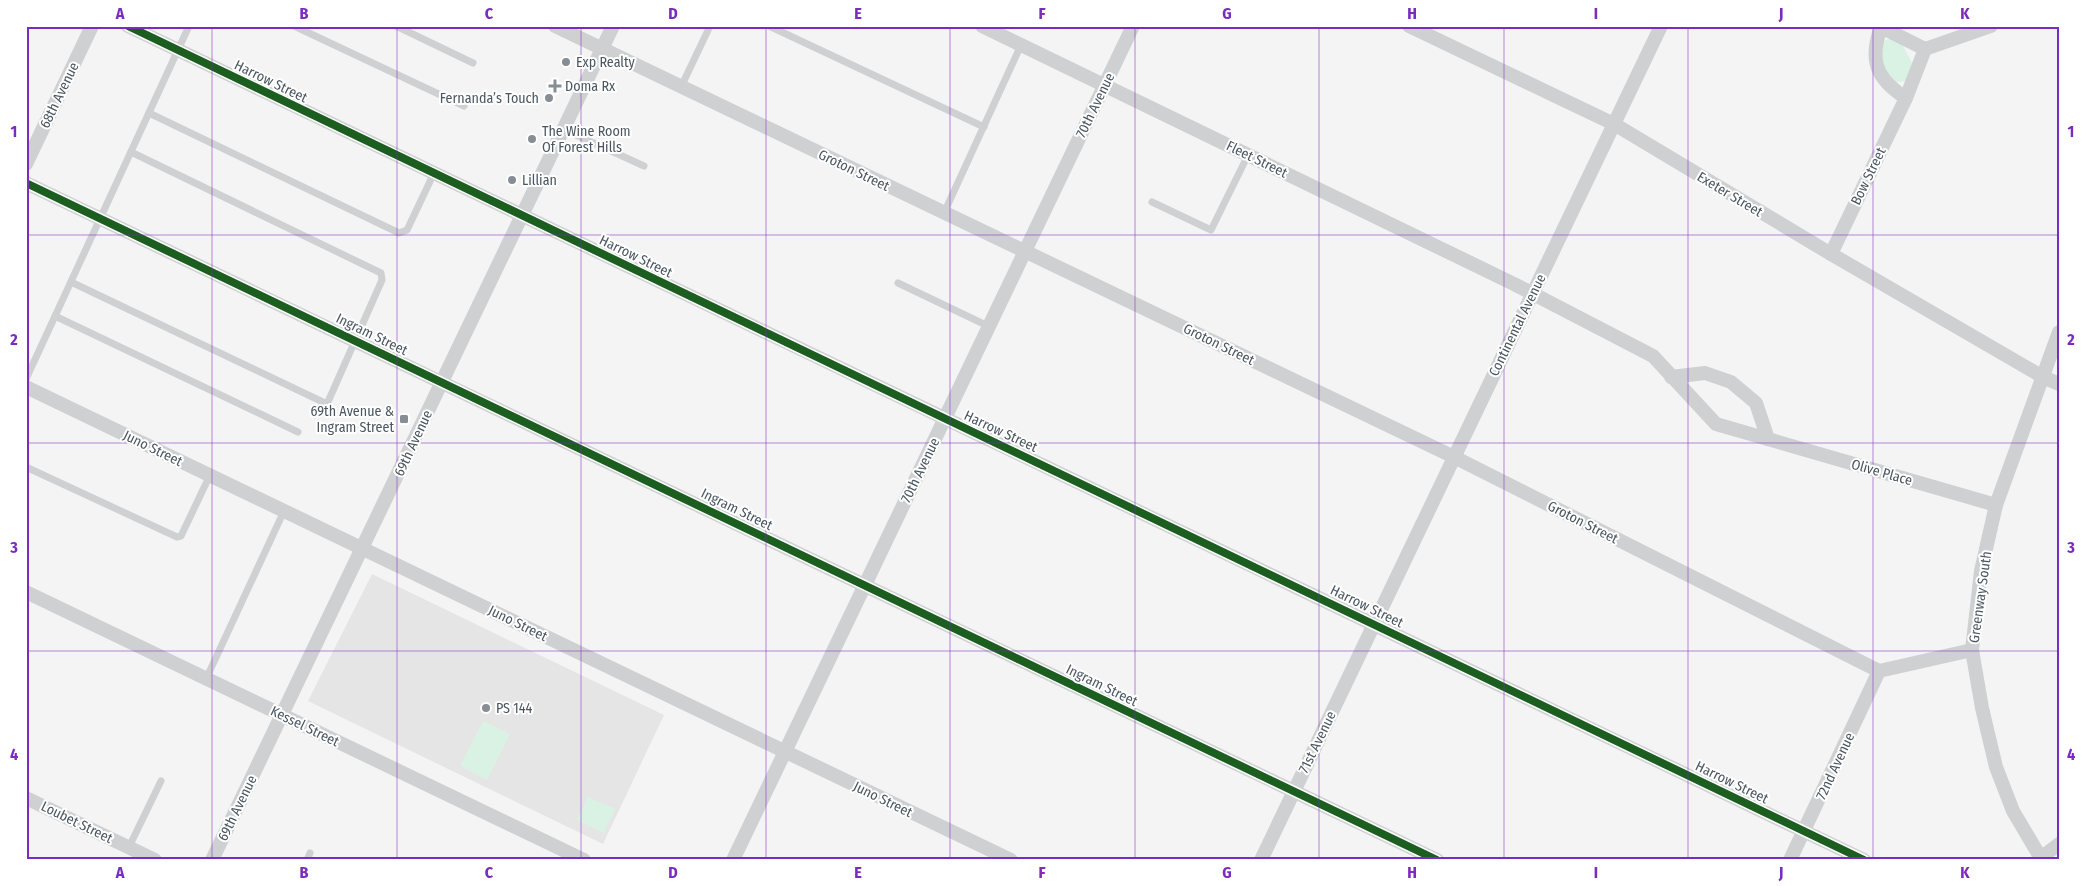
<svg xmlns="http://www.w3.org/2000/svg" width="2085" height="886" viewBox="0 0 2085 886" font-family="'Fira Sans Condensed',sans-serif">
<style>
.education{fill:#e6e5e6}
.green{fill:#d9f2e3}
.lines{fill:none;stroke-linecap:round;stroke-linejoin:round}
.lane{stroke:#ced0d2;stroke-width:7}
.street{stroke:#ced0d2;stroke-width:14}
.cycleway-casing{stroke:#fff;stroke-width:11}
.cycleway{stroke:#1b5e20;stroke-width:8}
.grid{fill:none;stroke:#7b2cbf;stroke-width:1;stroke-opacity:0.55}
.poi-dot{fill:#868d94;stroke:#fff;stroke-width:2}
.labels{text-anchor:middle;stroke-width:4;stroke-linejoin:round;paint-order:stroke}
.poi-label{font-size:14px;fill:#4a5661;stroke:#fff;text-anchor:start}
.street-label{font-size:14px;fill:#4a5661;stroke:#fff}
.neatline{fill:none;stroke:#7b2cbf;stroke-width:2}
.grid-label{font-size:16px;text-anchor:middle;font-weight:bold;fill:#7b2cbf}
</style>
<rect width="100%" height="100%" fill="#f4f4f4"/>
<path class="education" d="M372 574 664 715 603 844 308 701Z"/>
<g class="green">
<path d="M1893 38 1901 42 1912 63 1906 81 1896 82C1883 70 1875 56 1885 40Z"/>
<path d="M483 721 510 734 487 780 460 766Z"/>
<path d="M588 797 615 809 604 833 577 820Z"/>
</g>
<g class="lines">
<g class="lane">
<path d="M294 26 464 106"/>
<path d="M396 26 473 63"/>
<path d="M769 26 984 127"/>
<path d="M681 87 710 26"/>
<path d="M149 113 399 233 407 230 434 173"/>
<path d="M563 129 644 166"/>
<path d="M1152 202 1211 230 1248 155"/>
<path d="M944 213 1021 45"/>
<path d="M71 282 327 404 382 280 381 273 131 152"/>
<path d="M898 283 988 326"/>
<path d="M55 316 298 432"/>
<path d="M26 379 189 26"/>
<path d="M26 467 177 537 181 536 210 475"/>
<path d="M206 679 284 511"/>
<path d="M129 847 161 781"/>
<path d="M307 860 310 853"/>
</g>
<g class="street">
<path d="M128 26 1864 860"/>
<path d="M555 26 1454 457 1879 671"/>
<path d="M982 26 1514 284 1653 356 1716 424 1996 505"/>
<path d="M1409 26 1614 124 1831 254 2043 377 2059 384"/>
<path d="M1879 26 1925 49"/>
<path d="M1881 27C1869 60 1876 79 1906 98"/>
<path d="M1925 49 1991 26"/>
<path d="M26 164 92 26"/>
<path d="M26 183 1437 860"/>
<path d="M1831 254 1906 98 1925 49"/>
<path d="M1671 377 1705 373 1731 382 1756 403 1768 439"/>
<path d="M26 387 1011 860"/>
<path d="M26 592 584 860"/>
<path d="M1879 671 1972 650"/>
<path d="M26 798 155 860"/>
<path d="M212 860 613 26"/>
<path d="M733 860 1133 26"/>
<path d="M1261 860 1661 26"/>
<path d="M1790 860 1879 671"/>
<path d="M2038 860 2059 844"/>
<path d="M2042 860 2013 811 1996 767 1982 708 1972 650 1981 571 1996 505 2059 332"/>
</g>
<defs>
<g id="cycleway">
<path d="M128 26 1864 860"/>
<path d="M26 183 1437 860"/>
</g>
</defs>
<use href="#cycleway" class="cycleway-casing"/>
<use href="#cycleway" class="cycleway"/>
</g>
<path class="grid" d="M212 26V860M397 26V860M581 26V860M766 26V860M950 26V860M1135 26V860M1319 26V860M1504 26V860M1688 26V860M1873 26V860M26 235H2059M26 443H2059M26 651H2059"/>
<g class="poi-dot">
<circle cx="566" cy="62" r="5"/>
<path d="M552.5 78.5h5v5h5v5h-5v5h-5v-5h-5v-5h5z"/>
<circle cx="549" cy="98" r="5"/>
<circle cx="532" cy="139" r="5"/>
<circle cx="512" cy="180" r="5"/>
<rect x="399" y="414" width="10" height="10" rx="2.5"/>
<circle cx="486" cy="708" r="5"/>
</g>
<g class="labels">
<g class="poi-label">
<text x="576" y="67">Exp Realty</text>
<text x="565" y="91">Doma Rx</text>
<text x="539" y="103" text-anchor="end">Fernanda’s Touch</text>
<text x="542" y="136">The Wine Room<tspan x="542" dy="16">Of Forest Hills</tspan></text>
<text x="522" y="185">Lillian</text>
<text x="394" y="416" text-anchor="end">69th Avenue &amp;<tspan x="394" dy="16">Ingram Street</tspan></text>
<text x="496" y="713">PS 144</text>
</g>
<g class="street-label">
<text transform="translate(271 81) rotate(26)" y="5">Harrow Street</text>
<text transform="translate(59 95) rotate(-64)" y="5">68th Avenue</text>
<text transform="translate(1095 105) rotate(-64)" y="5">70th Avenue</text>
<text transform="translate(1257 159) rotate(26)" y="5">Fleet Street</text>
<text transform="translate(854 170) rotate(26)" y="5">Groton Street</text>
<text transform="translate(1868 176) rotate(-64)" y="5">Bow Street</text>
<text transform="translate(1730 194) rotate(31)" y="5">Exeter Street</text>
<text transform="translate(636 256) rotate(26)" y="5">Harrow Street</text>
<text transform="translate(1517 325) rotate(-64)" y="5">Continental Avenue</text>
<text transform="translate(372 334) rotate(26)" y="5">Ingram Street</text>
<text transform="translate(1219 344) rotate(26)" y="5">Groton Street</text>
<text transform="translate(1001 431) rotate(25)" y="5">Harrow Street</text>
<text transform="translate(413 443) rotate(-65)" y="5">69th Avenue</text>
<text transform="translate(153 448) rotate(26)" y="5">Juno Street</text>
<text transform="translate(920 470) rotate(-64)" y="5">70th Avenue</text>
<text transform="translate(1882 472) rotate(16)" y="5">Olive Place</text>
<text transform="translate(737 509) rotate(26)" y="5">Ingram Street</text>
<text transform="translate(1583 522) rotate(27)" y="5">Groton Street</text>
<text transform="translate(1980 597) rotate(-82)" y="5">Greenway South</text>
<text transform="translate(1367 606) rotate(26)" y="5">Harrow Street</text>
<text transform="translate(518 623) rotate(26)" y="5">Juno Street</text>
<text transform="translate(1102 685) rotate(26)" y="5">Ingram Street</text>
<text transform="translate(305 726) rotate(26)" y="5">Kessel Street</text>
<text transform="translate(1317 742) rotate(-64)" y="5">71st Avenue</text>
<text transform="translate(1835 766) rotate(-65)" y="5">72nd Avenue</text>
<text transform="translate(1732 782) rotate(26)" y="5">Harrow Street</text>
<text transform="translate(883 799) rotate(26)" y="5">Juno Street</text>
<text transform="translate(237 808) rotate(-64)" y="5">69th Avenue</text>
<text transform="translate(77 822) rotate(26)" y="5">Loubet Street</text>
</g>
</g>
<rect width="2085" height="886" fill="none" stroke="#ffffff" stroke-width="55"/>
<rect x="28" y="28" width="2030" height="830" class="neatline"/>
<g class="grid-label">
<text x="120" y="19">A</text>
<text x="304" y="19">B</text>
<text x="489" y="19">C</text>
<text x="673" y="19">D</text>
<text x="858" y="19">E</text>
<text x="1042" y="19">F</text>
<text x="1227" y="19">G</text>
<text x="1412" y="19">H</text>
<text x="1596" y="19">I</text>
<text x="1781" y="19">J</text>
<text x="1965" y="19">K</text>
<text x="14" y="137">1</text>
<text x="2071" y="137">1</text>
<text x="14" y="345">2</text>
<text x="2071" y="345">2</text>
<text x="14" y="553">3</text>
<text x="2071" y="553">3</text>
<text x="14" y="760">4</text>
<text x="2071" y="760">4</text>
<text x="120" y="878">A</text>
<text x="304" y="878">B</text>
<text x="489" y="878">C</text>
<text x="673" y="878">D</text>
<text x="858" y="878">E</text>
<text x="1042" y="878">F</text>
<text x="1227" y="878">G</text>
<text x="1412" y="878">H</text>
<text x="1596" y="878">I</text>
<text x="1781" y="878">J</text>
<text x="1965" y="878">K</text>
</g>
</svg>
